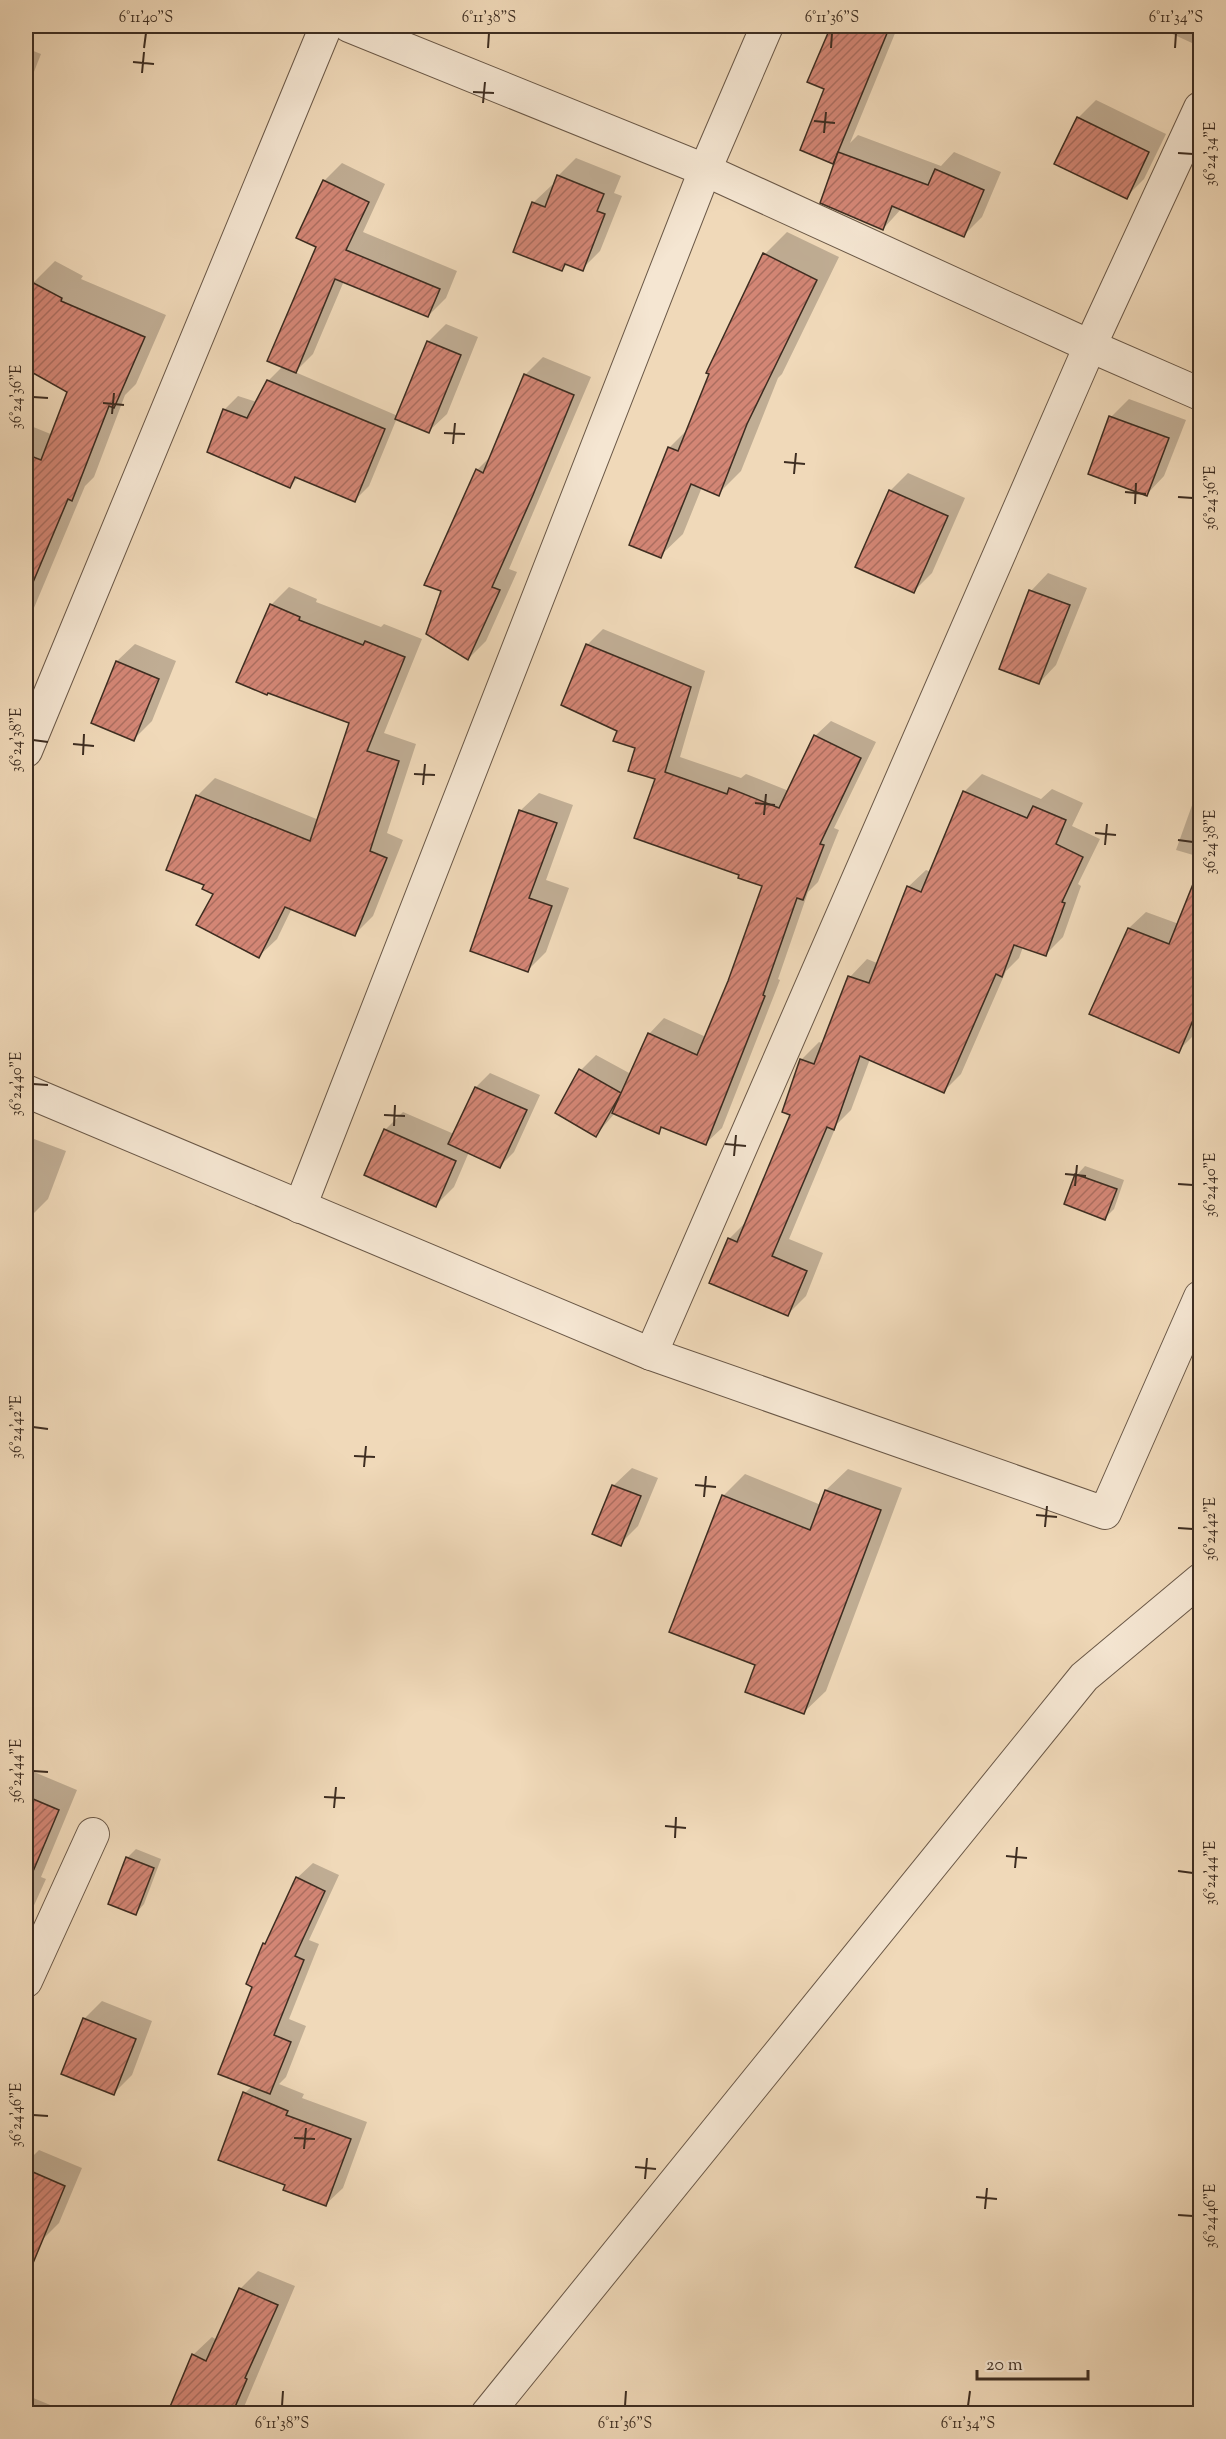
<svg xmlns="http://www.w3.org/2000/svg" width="1226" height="2439" viewBox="0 0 1226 2439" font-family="'Sorts Mill Goudy',serif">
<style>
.shadow{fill:#0003}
.building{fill:url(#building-hatch);stroke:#3d2d21;stroke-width:1.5}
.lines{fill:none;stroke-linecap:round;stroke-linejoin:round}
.minor-casing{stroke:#6a5847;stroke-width:34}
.minor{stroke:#f5e6d2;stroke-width:32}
.ticks{fill:none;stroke:#3d2d21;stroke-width:2}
.neatline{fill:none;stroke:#3d2d21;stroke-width:2}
.ticks-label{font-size:15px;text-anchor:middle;fill:#3d2d21}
</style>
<defs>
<pattern id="building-hatch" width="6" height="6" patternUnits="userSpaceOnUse" patternTransform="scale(1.5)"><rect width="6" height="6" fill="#d38675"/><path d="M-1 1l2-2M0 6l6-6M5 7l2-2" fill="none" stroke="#ac6e60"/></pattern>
</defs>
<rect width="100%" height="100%" fill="#f0d9b9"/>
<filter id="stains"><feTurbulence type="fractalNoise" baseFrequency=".00333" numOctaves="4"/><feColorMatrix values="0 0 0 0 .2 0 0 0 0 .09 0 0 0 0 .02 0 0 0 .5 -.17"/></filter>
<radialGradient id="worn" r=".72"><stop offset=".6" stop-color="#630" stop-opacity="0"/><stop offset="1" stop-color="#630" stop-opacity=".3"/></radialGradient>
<g class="shadow">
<path d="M832 26H898L850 143 858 135 941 166 954 152 1001 172 982 217 964 235 902 208 883 229 838 157 833 162 826 88 809 81Z"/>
<path d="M912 26H930L924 31Z"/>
<path d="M1155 26H1200V35L1192 43Z"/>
<path d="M26 48 41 54 26 92Z"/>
<path d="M1096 100 1166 134 1144 179 1126 197 1078 118Z"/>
<path d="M576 158 621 176 614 193 622 196 600 251 582 269 568 263 562 269 515 251 534 202 552 185 555 186 558 176Z"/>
<path d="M342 163 385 184 363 232 457 271 446 298 428 316 344 281 313 354 295 372 398 416 428 342 446 324 478 337 447 414 429 431 397 418 369 486 355 500 299 477 290 486 224 410 238 396 257 402 268 381 283 366 318 246 324 181Z"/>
<path d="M787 232 839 257 782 374 778 378 741 471 718 494 702 487 683 534 660 556 669 448 689 428 765 254Z"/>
<path d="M55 261 83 276 81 279 166 315 136 384 125 395 94 477 85 486 26 627V424L53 435 69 391 26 368V297L33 283Z"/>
<path d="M543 357 591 377 509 569 517 572 486 641 468 659 477 470 491 456 525 375Z"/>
<path d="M1129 399 1186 420 1164 476 1147 494 1111 417Z"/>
<path d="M908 473 965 498 932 573 914 591 890 491Z"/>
<path d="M1048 573 1087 588 1056 665 1039 683 1031 591Z"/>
<path d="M289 587 317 599 316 602 381 627 384 624 422 639 384 733 416 744 387 833 403 840 373 916 355 934 292 908 277 939 259 956 215 893 206 885 197 796 215 778 319 820 351 722 271 605Z"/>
<path d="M603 629 705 671 680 757 741 778 746 774 789 791 815 736 831 721 876 742 834 828 839 830 818 882 808 892 778 979 780 980 722 1128 706 1143 664 1126 658 1132 615 1113 596 1135 581 1070 596 1055 631 1074 649 1034 664 1018 706 1037 729 981 763 885 741 874 657 778 637 747 618 731 587 645Z"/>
<path d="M135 644 176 661 152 721 134 739 93 722 117 661Z"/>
<path d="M982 774 1041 799 1052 789 1083 803 1072 826 1100 839 1078 884 1081 886 1063 937 1046 954 1023 947 1019 958 1006 971 961 1074 944 1091 870 1059 851 1110 837 1124 789 1239 823 1253 806 1296 788 1314 729 1239 747 1221 792 1114 801 1060 819 1042 824 1044 850 977 867 959 877 963 908 887 926 870 931 872 964 792Z"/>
<path d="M1200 783V857L1176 850Z"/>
<path d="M539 793 573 805 546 880 569 888 546 952 528 970 472 950 521 810Z"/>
<path d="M1200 871V1022L1195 1034 1178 1051 1129 928 1146 912 1179 924Z"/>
<path d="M490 1073 540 1095 514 1152 500 1166 469 1152 454 1187 436 1205 385 1130 403 1112 454 1134 476 1087Z"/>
<path d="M26 1136 66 1151 48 1199 30 1217 26 1215Z"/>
<path d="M1085 1166 1124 1180 1114 1209 1105 1218 1077 1175Z"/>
<path d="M632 1468 658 1478 638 1526 620 1544 594 1533 614 1485Z"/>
<path d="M848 1469 902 1488 826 1691 804 1712 757 1664 723 1496 745 1474 821 1505 826 1490Z"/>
<path d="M34 1772 77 1790 41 1877 46 1879 26 1923V1780Z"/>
<path d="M136 1849 161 1859 144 1904 136 1913 127 1858Z"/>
<path d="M313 1863 339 1875 309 1940 319 1944 289 2019 306 2026 286 2077 279 2084 304 2094 302 2098 367 2122 343 2188 326 2204 287 2184 245 2093 252 2086 254 1986 264 1944 269 1939 297 1878Z"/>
<path d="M102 2001 152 2021 132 2075 114 2093 84 2019Z"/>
<path d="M39 2150 82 2168 59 2223 41 2241 26 2235V2163Z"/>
<path d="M258 2271 295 2286 241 2414 168 2413 194 2354 212 2337 217 2340 241 2288Z"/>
<path d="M26 2395 60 2409 59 2414H26Z"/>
</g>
<g class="building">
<path d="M831 26H890L833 164 800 150 824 89 807 82Z"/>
<path d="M1077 117 1149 152 1127 199 1054 164Z"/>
<path d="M838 152 928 185 935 169 984 190 964 237 892 206 883 230 820 203Z"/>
<path d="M557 175 604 194 597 211 605 214 583 271 565 264 562 271 513 252 532 202 545 207Z"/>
<path d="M323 180 369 202 346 250 440 289 428 317 335 279 296 373 267 361 316 247 296 238Z"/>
<path d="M763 253 817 280 747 424 719 496 691 484 661 558 629 545 668 447 678 451 709 374 706 373Z"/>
<path d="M26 279 62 298 61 301 145 337 114 408 109 406 72 501 68 499 26 599V454L41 460 67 392 26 369Z"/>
<path d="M427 341 461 355 429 433 395 419Z"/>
<path d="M524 374 574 395 533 495 492 587 500 590 468 660 426 634 441 591 424 585 476 469 483 473Z"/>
<path d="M267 380 385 429 355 502 295 477 290 488 207 452 223 409 247 418Z"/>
<path d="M1109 416 1169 438 1147 496 1088 474Z"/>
<path d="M889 490 948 516 914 593 855 567Z"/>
<path d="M1029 590 1070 605 1039 684 999 669Z"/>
<path d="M270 604 300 617 299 620 363 645 365 641 405 657 367 751 399 761 370 851 387 858 355 936 285 907 259 958 196 925 213 894 202 889 204 885 166 870 196 795 310 841 349 723 268 693 267 695 236 682Z"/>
<path d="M586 644 691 687 665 772 727 794 729 788 779 808 814 735 861 758 820 844 824 845 803 900 797 898 763 995 765 996 706 1145 661 1127 659 1134 612 1113 621 1093 596 1137 555 1113 579 1069 621 1093 648 1033 697 1055 728 981 762 886 738 878 739 875 634 838 655 779 628 771 635 748 613 741 617 731 561 705Z"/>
<path d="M116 661 159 679 134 741 91 723Z"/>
<path d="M963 791 1027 818 1033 806 1066 820 1056 844 1083 857 1062 902 1065 903 1046 956 1014 945 1002 977 996 974 944 1093 860 1056 834 1130 827 1127 772 1256 807 1271 788 1316 709 1283 728 1238 737 1242 790 1115 782 1112 800 1059 814 1064 848 976 869 983 907 886 921 892Z"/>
<path d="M519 810 557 823 529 898 552 906 528 972 470 951Z"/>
<path d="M1199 869 1200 1004 1179 1053 1089 1014 1128 928 1169 944Z"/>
<path d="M475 1087 527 1110 500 1168 448 1144Z"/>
<path d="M384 1129 456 1161 436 1207 364 1175Z"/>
<path d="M1075 1174 1117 1189 1105 1220 1064 1204Z"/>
<path d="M612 1485 641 1496 621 1546 592 1534Z"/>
<path d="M825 1490 881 1510 804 1714 745 1692 755 1665 669 1632 722 1495 810 1530Z"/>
<path d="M26 1796 59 1810 26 1888Z"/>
<path d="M126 1857 154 1868 136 1915 108 1904Z"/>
<path d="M296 1877 325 1891 295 1956 304 1960 274 2035 291 2042 270 2094 218 2074 252 1987 246 1984 263 1943 265 1944Z"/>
<path d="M83 2018 136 2039 114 2095 61 2074Z"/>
<path d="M243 2092 288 2111 286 2115 351 2139 326 2206 283 2190 285 2185 218 2160Z"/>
<path d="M26 2169 65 2186 26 2280Z"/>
<path d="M239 2288 278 2305 245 2378 247 2379 232 2414H167L192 2354 206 2361Z"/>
</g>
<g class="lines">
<defs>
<g id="minor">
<path d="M349 26 705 170 1090 346 1200 394"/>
<path d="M26 751 326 26"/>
<path d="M26 1091 651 1354 1105 1513 1200 1297"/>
<path d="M300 1207 705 170 767 26"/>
<path d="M651 1354 1090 346 1200 108"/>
<path d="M26 1981 93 1834"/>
<path d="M487 2414 1084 1677 1200 1580"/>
</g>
</defs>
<use href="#minor" class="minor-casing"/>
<use href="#minor" class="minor"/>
</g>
<path class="ticks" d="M144 48 146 33M488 48 489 33M831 48 832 33M1175 48 1176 33M133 62 154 64M142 73 144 52M473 92 494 93M483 103 485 82M814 121 835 123M824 133 826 112M1178 153 1193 154M33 397 48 398M103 403 124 405M112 414 114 393M444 433 465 434M453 444 455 423M784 462 805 464M794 474 796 453M1125 492 1146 494M1178 497 1193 498M1135 504 1136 483M33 740 48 742M73 744 94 746M83 755 84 734M414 774 435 775M423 785 425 764M755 803 775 805M764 815 766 794M1095 833 1116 835M1178 840 1193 842M1105 845 1107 824M33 1084 48 1085M384 1115 405 1116M394 1126 395 1105M725 1144 746 1146M734 1156 736 1135M1065 1174 1086 1176M1178 1184 1193 1185M1075 1186 1077 1165M33 1427 48 1429M354 1456 375 1457M364 1467 366 1446M695 1485 716 1487M704 1497 706 1476M1036 1515 1057 1517M1045 1527 1047 1506M1178 1528 1193 1529M33 1771 48 1772M324 1797 345 1798M334 1808 336 1787M665 1826 686 1828M675 1838 676 1817M1006 1856 1027 1858M1015 1868 1017 1847M1178 1871 1193 1873M33 2115 48 2116M294 2138 315 2139M304 2149 306 2128M635 2167 656 2169M645 2179 647 2158M976 2197 997 2199M985 2209 987 2188M1178 2215 1193 2216M282 2406 283 2391M625 2406 626 2391M968 2406 970 2391"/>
<rect width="1226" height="2439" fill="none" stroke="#f0d9b9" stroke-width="66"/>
<path d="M977 2370v9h111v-9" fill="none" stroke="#3d2d21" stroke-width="3"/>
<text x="986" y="2370" font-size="18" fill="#3d2d21" stroke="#f5e6d2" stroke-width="4.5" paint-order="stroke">20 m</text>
<rect x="33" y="33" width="1160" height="2373" class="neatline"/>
<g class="ticks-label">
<text x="146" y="22">6°11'40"S</text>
<text x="489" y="22">6°11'38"S</text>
<text x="832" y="22">6°11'36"S</text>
<text x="1176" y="22">6°11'34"S</text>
<text transform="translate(1210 154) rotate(-90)" y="5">36°24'34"E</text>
<text transform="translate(16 397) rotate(-90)" y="5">36°24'36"E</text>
<text transform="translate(1210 498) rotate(-90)" y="5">36°24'36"E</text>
<text transform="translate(16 740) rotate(-90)" y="5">36°24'38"E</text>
<text transform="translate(1210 842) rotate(-90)" y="5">36°24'38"E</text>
<text transform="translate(16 1084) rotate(-90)" y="5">36°24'40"E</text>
<text transform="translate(1210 1185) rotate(-90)" y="5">36°24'40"E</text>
<text transform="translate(16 1427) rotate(-90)" y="5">36°24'42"E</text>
<text transform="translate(1210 1529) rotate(-90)" y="5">36°24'42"E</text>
<text transform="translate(16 1771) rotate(-90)" y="5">36°24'44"E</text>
<text transform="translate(1210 1873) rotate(-90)" y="5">36°24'44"E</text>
<text transform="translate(16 2115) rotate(-90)" y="5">36°24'46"E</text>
<text transform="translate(1210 2216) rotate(-90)" y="5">36°24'46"E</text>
<text x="282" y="2428">6°11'38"S</text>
<text x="625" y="2428">6°11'36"S</text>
<text x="968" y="2428">6°11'34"S</text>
</g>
<rect width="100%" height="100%" filter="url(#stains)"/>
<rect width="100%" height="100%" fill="url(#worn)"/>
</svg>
